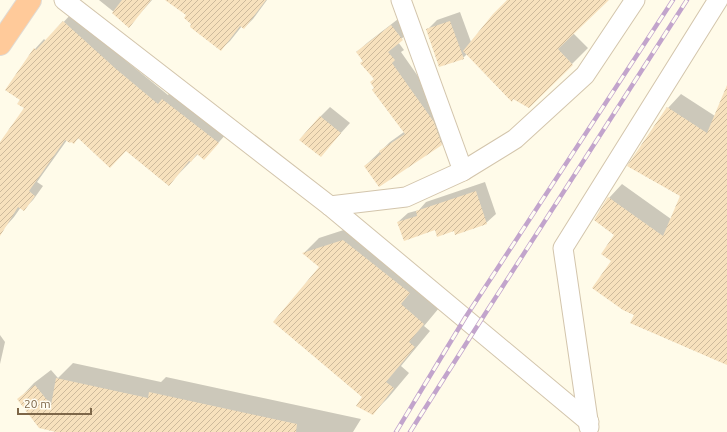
<svg xmlns="http://www.w3.org/2000/svg" width="727" height="432" viewBox="0 0 727 432" font-family="Ubuntu,sans-serif">
<style>
.shadow{fill:#0003}
.building{fill:url(#building-hatch)}
.lines{fill:none;stroke-linecap:round;stroke-linejoin:round}
.street-casing{stroke:#d3c5ac;stroke-width:21}
.highway-casing{stroke:#e0dad3;stroke-width:24}
.street{stroke:#fff;stroke-width:19}
.highway{stroke:#ffca9a;stroke-width:22}
.rail-casing{stroke:#c2a4cc;stroke-width:4.5}
.rail{stroke:#fffdf2;stroke-width:3;stroke-dasharray:9;stroke-linecap:butt}
</style>
<defs>
<pattern id="building-hatch" width="6" height="6" patternUnits="userSpaceOnUse"><rect width="6" height="6" fill="#f7e1bd"/><path d="M-1 1l2-2M0 6l6-6M5 7l2-2" fill="none" stroke="#cdba9c"/></pattern>
</defs>
<rect width="100%" height="100%" fill="#fffbe9"/>
<g class="shadow">
<path d="M99 0H152L129 26 114 12Z"/>
<path d="M167 0H267L253 19 244 28 242 26 230 41 221 49 193 24 187 15Z"/>
<path d="M508 0H607L573 33 588 48 529 107 467 54 463 58 428 29 437 20 460 12 471 42Z"/>
<path d="M72 13 125 60 168 95 172 90 227 133 204 159 198 154 168 185 126 150 79 138 74 142 67 140 37 182 43 186 33 200 24 209 21 207 14 217 5 227 0 223V144L25 108 21 100 6 90 35 49 44 39 46 41Z"/>
<path d="M402 16 412 29 398 42 404 50 401 52 443 112 451 134 441 144 365 166 390 142 404 132 375 88 374 79 357 52 367 43Z"/>
<path d="M727 88V363L635 314 612 261 616 235 609 198 622 184 671 219 681 196 668 108 681 94 715 116Z"/>
<path d="M330 107 350 123 320 156V117Z"/>
<path d="M485 182 496 214 486 223 435 229 398 222 408 213 419 210 426 202Z"/>
<path d="M359 225 439 308 424 326 430 331 401 366 409 373 388 398 373 413 364 397 320 267 304 253 319 238Z"/>
<path d="M0 335 5 342 0 364Z"/>
<path d="M73 363 161 382 166 377 361 419 353 432H61L19 399 34 383 51 370 58 378Z"/>
</g>
<g class="building">
<path d="M122 0H151L129 28 112 13Z"/>
<path d="M165 0H266L244 29 240 26 221 51 190 27 191 24 184 18 186 15Z"/>
<path d="M507 0H609L558 49 573 65 529 108 513 99 512 102 463 51 493 14Z"/>
<path d="M63 21 116 69 158 104 162 99 219 143 204 160 197 154 191 162 189 161 169 186 126 151 110 168 78 138 74 144 71 142 70 143 65 140 29 191 35 196 24 211 18 207 0 236V142L24 108 17 104 20 100 5 90 34 48 36 50Z"/>
<path d="M450 21 464 59 439 67 426 29Z"/>
<path d="M391 25 403 40 388 52 395 60 392 63 434 122 442 145 379 187 364 166 381 154 379 151 405 134 372 90 374 88 370 82 374 79 360 63 363 61 356 52Z"/>
<path d="M727 85V365L630 323 634 315 623 310 592 288 611 261 601 254 614 235 594 220 608 197 663 236 680 196 627 166 629 163 667 107 707 133Z"/>
<path d="M320 116 341 133 321 157 299 140Z"/>
<path d="M476 191 487 224 455 235 454 231 437 237 435 230 404 241 397 222 417 216 416 211Z"/>
<path d="M343 240 410 293 401 304 424 324 409 342 415 347 386 382 394 388 373 415 356 406 362 397 273 322 319 267 302 253Z"/>
<path d="M56 378 148 398 149 392 297 424 296 432H56L39 428 17 399 35 385 51 405Z"/>
</g>
<g class="lines">
<defs>
<g id="street">
<path d="M64 0 330 206 589 422"/>
<path d="M401 0 463 171"/>
<path d="M330 206 406 197 463 171 515 139 585 75 635 0"/>
<path d="M589 427 563 248 718 0"/>
</g>
<path id="highway" d="M0 44 30 0"/>
</defs>
<use href="#street" class="street-casing"/>
<use href="#highway" class="highway-casing"/>
<use href="#street" class="street"/>
<use href="#highway" class="highway"/>
<defs>
<g id="rail">
<path d="M396 432 465 318 673 0"/>
<path d="M410 432 476 328 687 0"/>
</g>
</defs>
<use href="#rail" class="rail-casing"/>
<use href="#rail" class="rail"/>
</g>
<path d="M18 408v6h73v-6" fill="none" stroke="#7d6648" stroke-width="2"/>
<text x="24" y="408" font-size="12" fill="#7d6648" stroke="#fffdf2" stroke-width="3" paint-order="stroke">20 m</text>
</svg>
